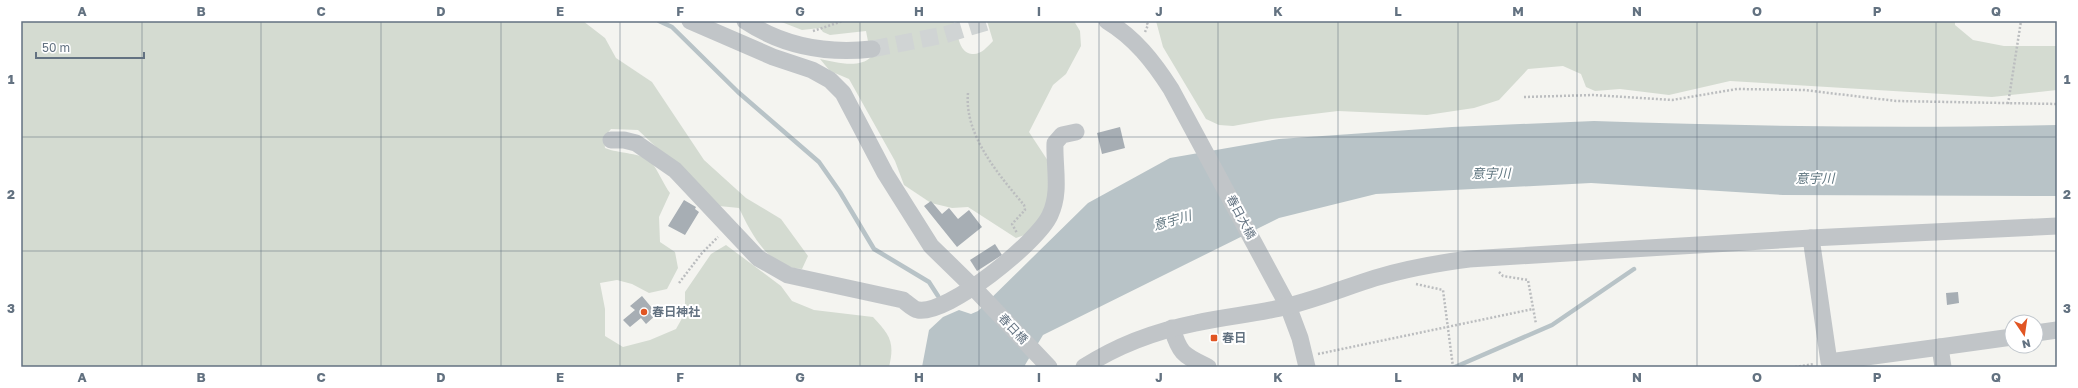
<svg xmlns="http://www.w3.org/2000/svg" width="2078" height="388" viewBox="0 0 2078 388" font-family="'Golos Text','Noto Sans JP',sans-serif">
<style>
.green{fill:#d4dbd1}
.water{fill:#b8c3c7}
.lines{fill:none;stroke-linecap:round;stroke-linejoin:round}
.stream{stroke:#b8c3c7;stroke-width:4.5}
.building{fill:#a7aeb4}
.minor-tunnel{stroke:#d0d4d4;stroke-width:17;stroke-dasharray:17 8;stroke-linecap:butt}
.path{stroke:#bbbdbf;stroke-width:2.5;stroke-dasharray:2 2;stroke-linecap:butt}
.minor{stroke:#c1c5c8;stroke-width:17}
.grid{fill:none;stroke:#637281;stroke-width:1;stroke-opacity:0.55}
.poi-dot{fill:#e15523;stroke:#fff;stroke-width:1.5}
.labels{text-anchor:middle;stroke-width:4;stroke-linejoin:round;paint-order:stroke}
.street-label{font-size:12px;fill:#637281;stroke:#fff}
.poi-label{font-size:12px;font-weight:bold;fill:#637281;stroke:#fff;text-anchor:start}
.water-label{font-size:13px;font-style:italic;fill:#5f757f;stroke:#fff}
.neatline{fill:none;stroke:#637281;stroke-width:1.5}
.grid-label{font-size:13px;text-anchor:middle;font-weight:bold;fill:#637281}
</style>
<rect width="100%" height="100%" fill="#f4f4f0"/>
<g class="green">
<path d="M21 21H583L605 38 616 58 652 82 704 160 746 198 781 219 808 256 802 269C768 267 752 235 739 208L719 206 638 130 611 129 604 137 605 148C619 154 642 152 652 163 657 169 664 185 670 193L659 217 660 242 675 252 678 268 667 289 649 293 632 284 617 280 600 283 605 309V336L623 347 650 340 676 329 685 313V292L711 254 726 245 781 286 792 301 814 310 873 317C890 335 895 342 889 367H21Z"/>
<path d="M779 21H953C959 32 957 52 972 54 981 55 987 47 993 41L987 21H1074L1080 31 1081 46 1066 74 1053 85 1029 132 1050 164 1052 197 1036 231 1016 238 968 207 952 208 931 203 904 185 895 161 849 79 830 71 820 59C835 62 859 69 871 57L866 31 830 35 823 32 820 28 802 30Z"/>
<path d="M1156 21H1955V25L1973 40 2004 46H2057V90L1992 97 1730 81 1669 95 1620 89 1595 91 1586 87 1581 74 1563 66 1528 69 1499 100 1474 108 1427 115 1338 111 1272 119 1233 126 1219 125 1206 119 1163 47Z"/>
</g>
<path class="water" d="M1594 121C1749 126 1902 129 2057 125V196L1783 195 1591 183 1376 194 1279 218 1043 335 1025 365 1026 367H922L929 330 943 317 959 310 971 314 978 311 1088 203 1170 158 1279 139 1452 127Z"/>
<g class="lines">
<g class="stream">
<path d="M659 21 672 27 738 92 819 162 840 192 874 249 929 282 938 296"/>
<path d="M1455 367 1552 325 1634 269"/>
</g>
</g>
<g class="building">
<path d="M1120 127 1125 148 1102 154 1097 133Z"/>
<path d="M684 200 696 207 695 209 699 212 685 235 668 226Z"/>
<path d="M931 201 942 214 949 208 958 219 969 210 982 227 957 247 924 206Z"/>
<path d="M995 244 1002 255 977 271 970 260Z"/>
<path d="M1958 292 1959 303 1947 305 1946 293Z"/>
<path d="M642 296 657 314 646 324 641 318 630 327 623 320 635 310 630 306Z"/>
</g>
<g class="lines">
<path class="minor-tunnel" d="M872 49 944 35 990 21"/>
<g class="path">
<path d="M813 31 843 21"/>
<path d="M1145 32 1148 25 1146 21"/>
<path d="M968 93C964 135 999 175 1024 205L1025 210 1012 224 1017 233"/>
<path d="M1524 97 1593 95 1672 100 1737 89 1804 90 1896 101 2057 104"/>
<path d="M2008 104 2021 21"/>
<path d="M1499 272 1503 276 1528 280 1536 324"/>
<path d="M679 283 702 253 718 237"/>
<path d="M1416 284 1443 290 1453 367"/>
<path d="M1318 354 1533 309"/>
<path d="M1795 367 1814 364"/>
</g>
<g class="minor">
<path d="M690 21 773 57 812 70 830 80 843 93 885 173 931 246 972 286 1049 367"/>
<path d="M745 21C783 46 827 54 872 49"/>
<path d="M1107 21C1135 38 1153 61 1171 89L1288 306 1300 338 1307 367"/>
<path d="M611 140H624L636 143 675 170 758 258 788 275 903 300C907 303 913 309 918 310 948 315 1038 242 1050 215 1061 192 1054 167 1055 143L1062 135 1076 132"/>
<path d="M1811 238 1829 362 1940 347 1943 367"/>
<path d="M1172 328C1180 355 1184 355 1208 367"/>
<path d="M2036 333 2057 330"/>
<path d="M1940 347 2012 337"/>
<path d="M1084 367C1118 345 1156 331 1196 323 1227 316 1258 314 1288 306 1318 299 1346 287 1375 278 1405 269 1438 263 1469 259L1811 238 2057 226"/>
</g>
</g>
<path class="grid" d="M142 21V367M261 21V367M381 21V367M501 21V367M620 21V367M740 21V367M860 21V367M979 21V367M1099 21V367M1218 21V367M1338 21V367M1458 21V367M1577 21V367M1697 21V367M1817 21V367M1936 21V367M21 137H2057M21 251H2057"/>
<g class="poi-dot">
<circle cx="644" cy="312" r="4"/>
<rect x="1210" y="334" width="8" height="8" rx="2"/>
</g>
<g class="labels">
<g class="street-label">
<text transform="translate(1241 217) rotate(62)" y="4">春日大橋</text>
<text transform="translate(1013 329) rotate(47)" y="4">春日橋</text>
</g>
<g class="poi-label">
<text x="652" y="316">春日神社</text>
<text x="1222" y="342">春日</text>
</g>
<g class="water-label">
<text transform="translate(1491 173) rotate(-1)" y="5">意宇川</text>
<text transform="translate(1815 178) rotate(-1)" y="5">意宇川</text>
<text transform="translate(1172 220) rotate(-16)" y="5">意宇川</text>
</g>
</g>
<rect width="2078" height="388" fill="none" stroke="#ffffff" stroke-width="44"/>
<g transform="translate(2024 334) rotate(167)"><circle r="19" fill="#ffffff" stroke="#c1c7cd"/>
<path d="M0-3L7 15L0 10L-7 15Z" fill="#e15523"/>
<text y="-6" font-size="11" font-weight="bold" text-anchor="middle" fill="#637281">N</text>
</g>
<path d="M36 52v6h108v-6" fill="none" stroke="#637281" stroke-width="2"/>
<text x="42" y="52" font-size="12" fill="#637281" stroke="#ffffff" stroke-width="3" paint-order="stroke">50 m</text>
<rect x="22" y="22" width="2034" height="344" class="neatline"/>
<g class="grid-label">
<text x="82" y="16">A</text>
<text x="201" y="16">B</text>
<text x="321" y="16">C</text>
<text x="441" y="16">D</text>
<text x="560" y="16">E</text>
<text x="680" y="16">F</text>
<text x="800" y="16">G</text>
<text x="919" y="16">H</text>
<text x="1039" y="16">I</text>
<text x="1159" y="16">J</text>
<text x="1278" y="16">K</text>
<text x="1398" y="16">L</text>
<text x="1518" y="16">M</text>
<text x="1637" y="16">N</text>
<text x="1757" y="16">O</text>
<text x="1877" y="16">P</text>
<text x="1996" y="16">Q</text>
<text x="11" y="84">1</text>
<text x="2067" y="84">1</text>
<text x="11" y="199">2</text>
<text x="2067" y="199">2</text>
<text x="11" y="313">3</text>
<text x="2067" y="313">3</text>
<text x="82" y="382">A</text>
<text x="201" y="382">B</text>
<text x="321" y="382">C</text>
<text x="441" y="382">D</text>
<text x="560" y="382">E</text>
<text x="680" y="382">F</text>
<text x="800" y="382">G</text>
<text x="919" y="382">H</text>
<text x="1039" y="382">I</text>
<text x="1159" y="382">J</text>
<text x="1278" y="382">K</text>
<text x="1398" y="382">L</text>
<text x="1518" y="382">M</text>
<text x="1637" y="382">N</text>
<text x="1757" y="382">O</text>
<text x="1877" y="382">P</text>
<text x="1996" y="382">Q</text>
</g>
</svg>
